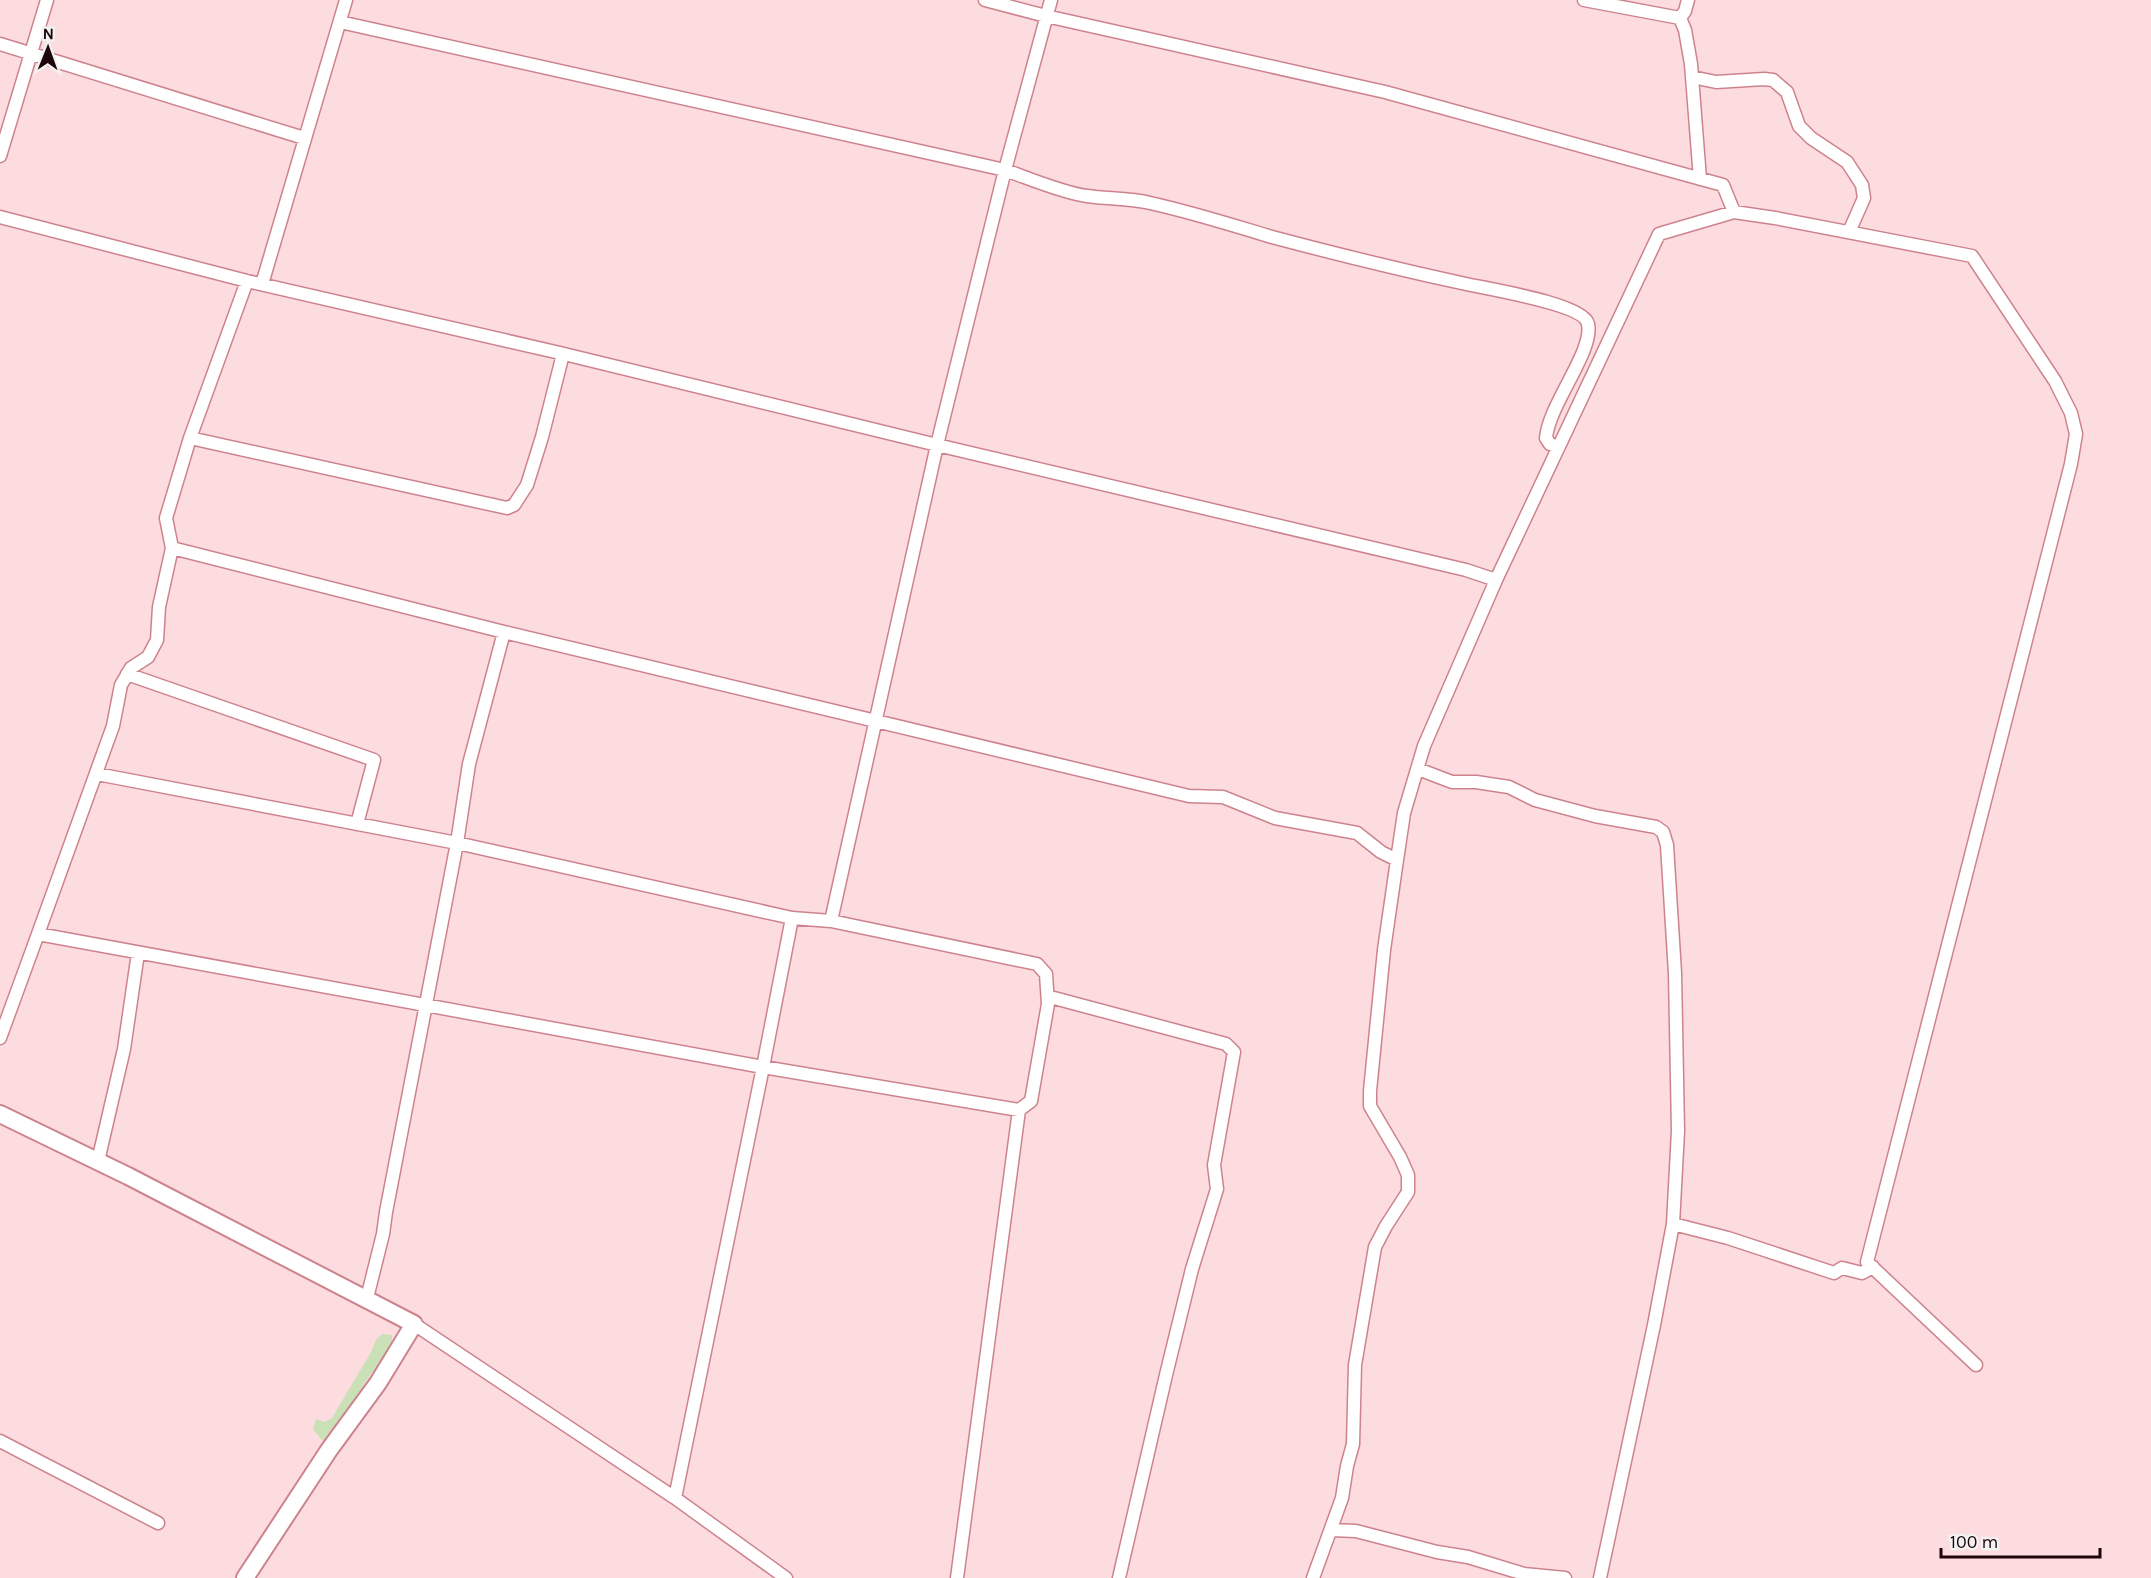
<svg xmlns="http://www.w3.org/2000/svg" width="2151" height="1578" viewBox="0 0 2151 1578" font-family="Karla,sans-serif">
<rect width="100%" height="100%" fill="#fddcdf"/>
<path fill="#cae1b7" d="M382 1334 392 1335C392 1339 392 1345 391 1349 387 1359 377 1366 371 1374 356 1393 348 1415 330 1431L331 1437 328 1442 322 1440 313 1429 316 1419 325 1422 332 1418 371 1352 376 1340Z"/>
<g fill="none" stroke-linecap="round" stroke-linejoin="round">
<defs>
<path id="street" d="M985 0 1046 16 1385 92 1723 185 1734 212
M1584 0 1680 18
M1688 0 1685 11 1680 18 1685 30 1691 64 1700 179
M340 22 1005 170C1028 178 1063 193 1087 196 1107 199 1129 198 1150 203 1191 212 1232 225 1272 237 1336 254 1401 270 1466 284 1488 289 1584 304 1588 324 1594 351 1549 404 1546 438L1550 444 1558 447
M0 44 304 138
M1692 77 1716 82 1764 79 1773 80 1787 92 1799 126 1811 138 1847 162 1862 185 1864 198 1849 232
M0 156 47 0
M0 217 247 281 560 353 937 445 1466 570 1496 580
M247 281 190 438 166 518 172 548 504 632 1189 796 1223 797 1275 818 1357 833 1381 852 1397 860 1404 813 1424 746 1496 580 1659 234 1734 212 1775 218 1972 256 2055 381 2071 413 2076 434 2071 464 1867 1262 1976 1365
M262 284 346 0
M190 438 507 508 514 505 527 485 542 437 563 354
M127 674 374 760 357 824
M1418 769 1452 782H1476L1509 787 1535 800 1595 816 1656 827 1663 832 1667 845 1675 973 1678 1131 1673 1224 1654 1325 1600 1578
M97 774 457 843 792 918
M831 921 1037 964 1046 974 1048 1004 1031 1101 1019 1110
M38 934 113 726 121 685 131 668 148 657 157 640 159 607 172 548
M1054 998 1226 1044 1234 1052 1214 1165 1217 1189 1192 1269 1166 1375 1119 1578
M0 1038 38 934 763 1067 675 1498
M98 1161 124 1049 138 953
M1673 1224 1728 1238 1834 1273 1842 1268 1862 1273 1873 1267
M367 1298 383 1234 386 1212 457 843 469 764 504 632
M414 1324 675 1498 786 1578
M0 1441 158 1523
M1331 1530 1356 1531 1437 1552 1468 1557 1524 1574 1565 1578
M957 1578 1019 1110 763 1067 792 918 831 921 937 445 1005 170 1051 0
M1313 1578 1342 1498 1347 1466 1353 1444 1355 1365 1375 1247 1386 1226 1408 1192V1175L1400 1157 1370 1106V1091L1384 950 1397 860"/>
<path id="secondary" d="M0 1114 128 1176 414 1324 378 1383 329 1450 245 1578"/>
</defs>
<use href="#street" stroke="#cd838d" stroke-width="15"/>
<use href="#secondary" stroke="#cd838d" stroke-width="20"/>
<use href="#street" stroke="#fff" stroke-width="12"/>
<use href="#secondary" stroke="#fff" stroke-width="16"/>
</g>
<g transform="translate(48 48) rotate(1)" stroke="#f3f3f3" stroke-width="4.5" paint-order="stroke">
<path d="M0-4.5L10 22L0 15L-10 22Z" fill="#1e0509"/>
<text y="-9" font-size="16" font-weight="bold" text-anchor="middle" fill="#1e0509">N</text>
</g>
<path d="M1941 1548v9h159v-9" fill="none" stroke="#1e0509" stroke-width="3"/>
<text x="1950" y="1548" font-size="18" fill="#1e0509" stroke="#f3f3f3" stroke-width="4.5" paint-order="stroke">100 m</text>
</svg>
